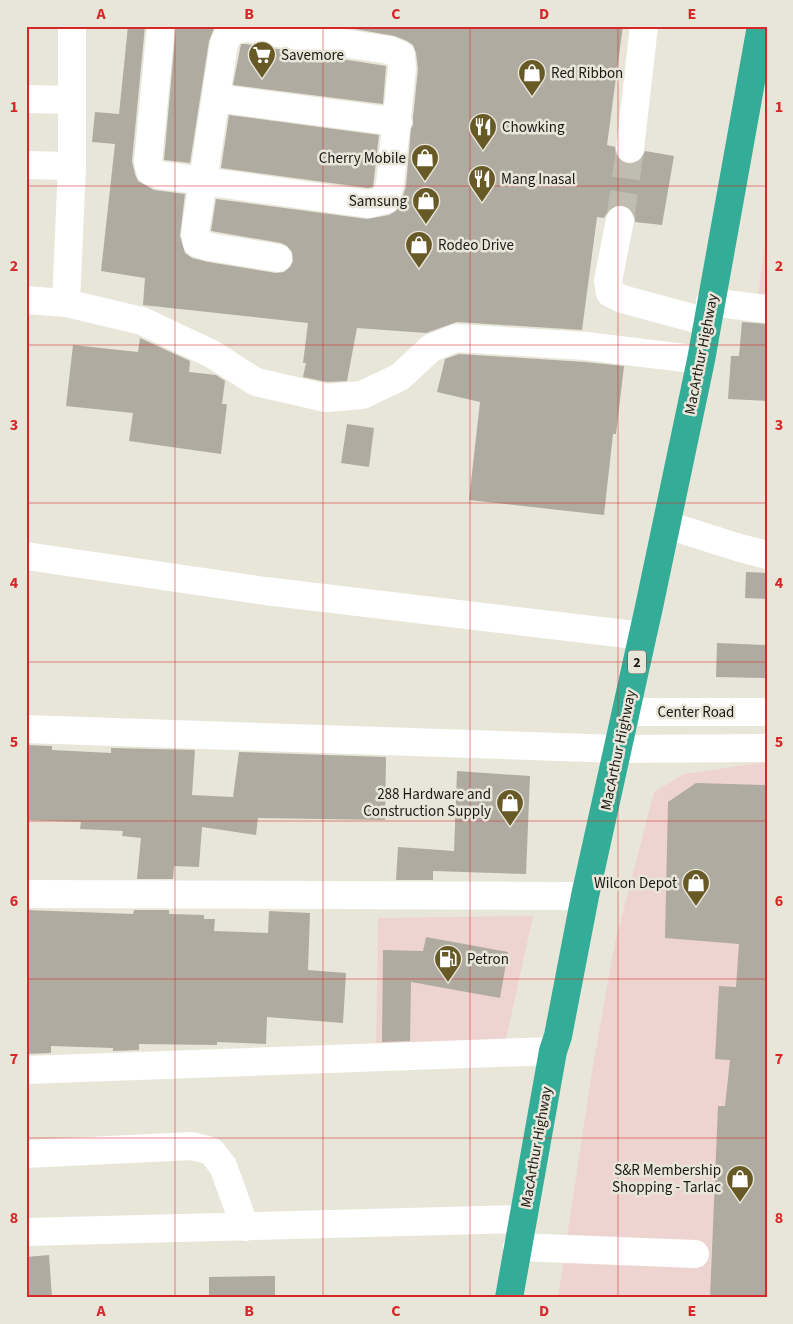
<svg xmlns="http://www.w3.org/2000/svg" width="793" height="1324" viewBox="0 0 793 1324" font-family="'Source Sans 3',sans-serif">
<rect width="100%" height="100%" fill="#e8e5d9"/>
<path fill="#eed4d0" d="M767 230V295H758Z
M767 762V1298H558L591 1077 615 943 654 792 684 774Z
M533 916 504 1048 376 1051 378 918Z"/>
<path fill="#afaba1" d="M128 26H145L132 161 135 174 138 181 154 190 185 194 180 236 185 253 192 258 208 262 276 273 284 272 290 267 293 261 292 252 287 246 281 243 211 231 216 199 367 219 389 215 396 211 400 205 406 186 411 129 413 124V117L418 69 416 53 413 45 407 41 395 36 337 26H623L607 145 615 147 616 156 620 161 628 164 637 163 642 159 645 151 674 156 662 225 635 222V215L631 209 623 205H615L609 209 604 218 597 217 582 330 457 322 426 333 357 328 347 381 327 382 303 377 306 363H303L308 323 143 305 145 278 101 271 115 144 92 142 95 112 119 114Z
M176 26H215L209 41 190 163 164 160Z
M241 44H246L386 66 383 104 233 85Z
M229 115 379 135 373 187 368 188 221 168Z
M742 322 767 324V401L728 399 731 356H739Z
M140 338 190 361 189 372 216 375 225 381 222 404H227L221 454 129 441 133 413 66 406 73 345 138 352Z
M459 354 585 362 624 366 616 434H613L604 515 469 500 480 402 437 392 445 359Z
M347 424 374 428 369 467 341 463Z
M746 572 767 573V599L745 598Z
M717 643 767 645V678L716 677Z
M26 745 52 746V750L111 753V748L195 750 192 795 233 797 239 752 386 757 385 820 258 818 256 835 202 827 199 867 174 866 173 879H137L141 838 122 836 123 831 80 829 81 822 26 820Z
M457 771 530 776 526 874 433 871V880H396L398 847 454 851Z
M696 783 767 785V1298H710L718 1106H725L730 1060 715 1059 719 986 736 987 739 944 665 938 668 802Z
M26 910 133 914 134 910H169V914L204 915V919H215L214 931 268 933 269 911 310 913 308 970 346 973 343 1023 267 1017 266 1044 217 1042V1045L139 1044V1050L113 1051V1048L51 1046V1053L26 1054Z
M426 937 508 952 500 998 411 982 410 1041 382 1042 383 950 423 951Z
M49 1255 52 1298H26V1257Z
M275 1276V1298H209V1277Z"/>
<g fill="none" stroke-linecap="round" stroke-linejoin="round">
<path stroke="#bfbcb2" stroke-width="28" stroke-dasharray="28 14" stroke-linecap="butt" d="M620 220 630 149"/>
<path stroke="#fff" stroke-width="28" d="M161 26 148 162 150 171 160 175 369 204 385 200 390 184 402 68 401 55 389 50 246 28 231 30 224 43 195 233 197 243 210 247 278 258
M216 98 398 122
M26 99 72 100
M630 149 644 26
M26 165 72 166
M620 220 608 281 610 293 622 299 707 322
M26 300 66 303 142 321 212 354 256 382 326 398 362 395 400 377 431 348 456 338 586 346 701 360
M710 302 767 309
M66 303 72 166V26
M667 525 740 548 767 555
M26 556 265 591 643 636
M626 712H767
M26 729 618 749 767 748
M26 894 585 896
M26 1070 553 1051
M26 1154 192 1146 211 1151 223 1166 245 1227
M26 1232 522 1219
M517 1247 695 1254"/>
<path stroke="#33ad97" stroke-width="28" d="M509 1298 553 1051 558 1036 585 896 649 607 701 360 761 26"/>
</g>
<path fill="none" stroke="#d62828" stroke-width="1" stroke-opacity="0.55" d="M175 26V1298M323 26V1298M470 26V1298M618 26V1298M26 186H767M26 345H767M26 503H767M26 662H767M26 821H767M26 979H767M26 1138H767"/>
<defs>
<symbol id="supermarket-pin" viewBox="-11 -11 22 30"><path d="M0 17L-7.5 6A9.5 9.5 0 1 1 7.5 6Z" fill="#685a27" stroke="#e8e5d9"/><path d="M-6-5.5h2.5l.6 2H6L4.5 2H-2.5L-4.4-4H-6ZM-1.5 3.2a1.3 1.3 0 1 0 .1 0ZM3 3.2a1.3 1.3 0 1 0 .1 0Z" fill="#fff"/></symbol>
<symbol id="shop-pin" viewBox="-11 -11 22 30"><path d="M0 17L-7.5 6A9.5 9.5 0 1 1 7.5 6Z" fill="#685a27" stroke="#e8e5d9"/><path d="M-5-2.5h2.3a2.7 3.5 0 0 1 5.4 0H5L5.5 6h-11ZM-1.5-2.5h3a1.5 2.3 0 0 0-3 0Z" fill="#fff"/></symbol>
<symbol id="restaurant-pin" viewBox="-11 -11 22 30"><path d="M0 17L-7.5 6A9.5 9.5 0 1 1 7.5 6Z" fill="#685a27" stroke="#e8e5d9"/><path d="M-5-6h1v4h1v-4h1v4h1v-4h1v5L-1.5 .5V6h-2V.5L-5-1ZM5-6V6H3V1.5H1.5Q1.5-4 5-6Z" fill="#fff"/></symbol>
<symbol id="fuel-pin" viewBox="-11 -11 22 30"><path d="M0 17L-7.5 6A9.5 9.5 0 1 1 7.5 6Z" fill="#685a27" stroke="#e8e5d9"/><path d="M-5.5-6h7V0h2V4h1.3V-2.5L3-4.5l.8-.8L6-3V5H2.5V1h-1V6h-7ZM-4.2-4.7v3.2H.2V-4.7Z" fill="#fff"/></symbol>
</defs>
<g fill-rule="evenodd">
<use href="#supermarket-pin" x="246" y="39" width="32" height="43"/>
<use href="#shop-pin" x="516" y="57" width="32" height="43"/>
<use href="#restaurant-pin" x="467" y="111" width="32" height="43"/>
<use href="#shop-pin" x="409" y="142" width="32" height="43"/>
<use href="#restaurant-pin" x="466" y="163" width="32" height="43"/>
<use href="#shop-pin" x="410" y="185" width="32" height="43"/>
<use href="#shop-pin" x="403" y="229" width="32" height="43"/>
<use href="#shop-pin" x="494" y="787" width="32" height="43"/>
<use href="#shop-pin" x="680" y="867" width="32" height="43"/>
<use href="#fuel-pin" x="432" y="943" width="32" height="43"/>
<use href="#shop-pin" x="724" y="1163" width="32" height="43"/>
</g>
<g text-anchor="middle" stroke-width="5" stroke-linejoin="round" paint-order="stroke">
<rect fill="#e8e5d9" stroke="#595750" stroke-width="1" x="628" y="650.5" width="18" height="23" rx="4"/>
<g font-size="14" font-weight="bold" fill="#1c1a16">
<text x="637" y="667">2</text>
</g>
<g font-size="15" fill="#1c1a16" stroke="#e8e5d9" text-anchor="start">
<text x="281" y="60">Savemore</text>
<text x="551" y="78">Red Ribbon</text>
<text x="502" y="132">Chowking</text>
<text x="406" y="163" text-anchor="end">Cherry Mobile</text>
<text x="501" y="184">Mang Inasal</text>
<text x="407" y="206" text-anchor="end">Samsung</text>
<text x="438" y="250">Rodeo Drive</text>
<text x="491" y="799" text-anchor="end">288 Hardware and<tspan x="491" dy="17">Construction Supply</tspan></text>
<text x="677" y="888" text-anchor="end">Wilcon Depot</text>
<text x="467" y="964">Petron</text>
<text x="721" y="1175" text-anchor="end">S&amp;R Membership<tspan x="721" dy="17">Shopping - Tarlac</tspan></text>
</g>
<g font-size="15" fill="#1c1a16" stroke="#e8e5d9">
<text transform="translate(701 354) rotate(-79)" y="5">MacArthur Highway</text>
<text x="696" y="717">Center Road</text>
<text transform="translate(618 750) rotate(-78)" y="5">MacArthur Highway</text>
<text transform="translate(536 1147) rotate(-80)" y="5">MacArthur Highway</text>
</g>
</g>
<rect width="793" height="1324" fill="none" stroke="#e8e5d9" stroke-width="55"/>
<rect x="28" y="28" width="738" height="1268" fill="none" stroke="#d62828" stroke-width="2"/>
<g font-size="16" text-anchor="middle" font-weight="bold" fill="#d62828">
<text x="101" y="19">A</text>
<text x="249" y="19">B</text>
<text x="396" y="19">C</text>
<text x="544" y="19">D</text>
<text x="692" y="19">E</text>
<text x="14" y="112">1</text>
<text x="779" y="112">1</text>
<text x="14" y="271">2</text>
<text x="779" y="271">2</text>
<text x="14" y="430">3</text>
<text x="779" y="430">3</text>
<text x="14" y="588">4</text>
<text x="779" y="588">4</text>
<text x="14" y="747">5</text>
<text x="779" y="747">5</text>
<text x="14" y="906">6</text>
<text x="779" y="906">6</text>
<text x="14" y="1064">7</text>
<text x="779" y="1064">7</text>
<text x="14" y="1223">8</text>
<text x="779" y="1223">8</text>
<text x="101" y="1316">A</text>
<text x="249" y="1316">B</text>
<text x="396" y="1316">C</text>
<text x="544" y="1316">D</text>
<text x="692" y="1316">E</text>
</g>
</svg>
